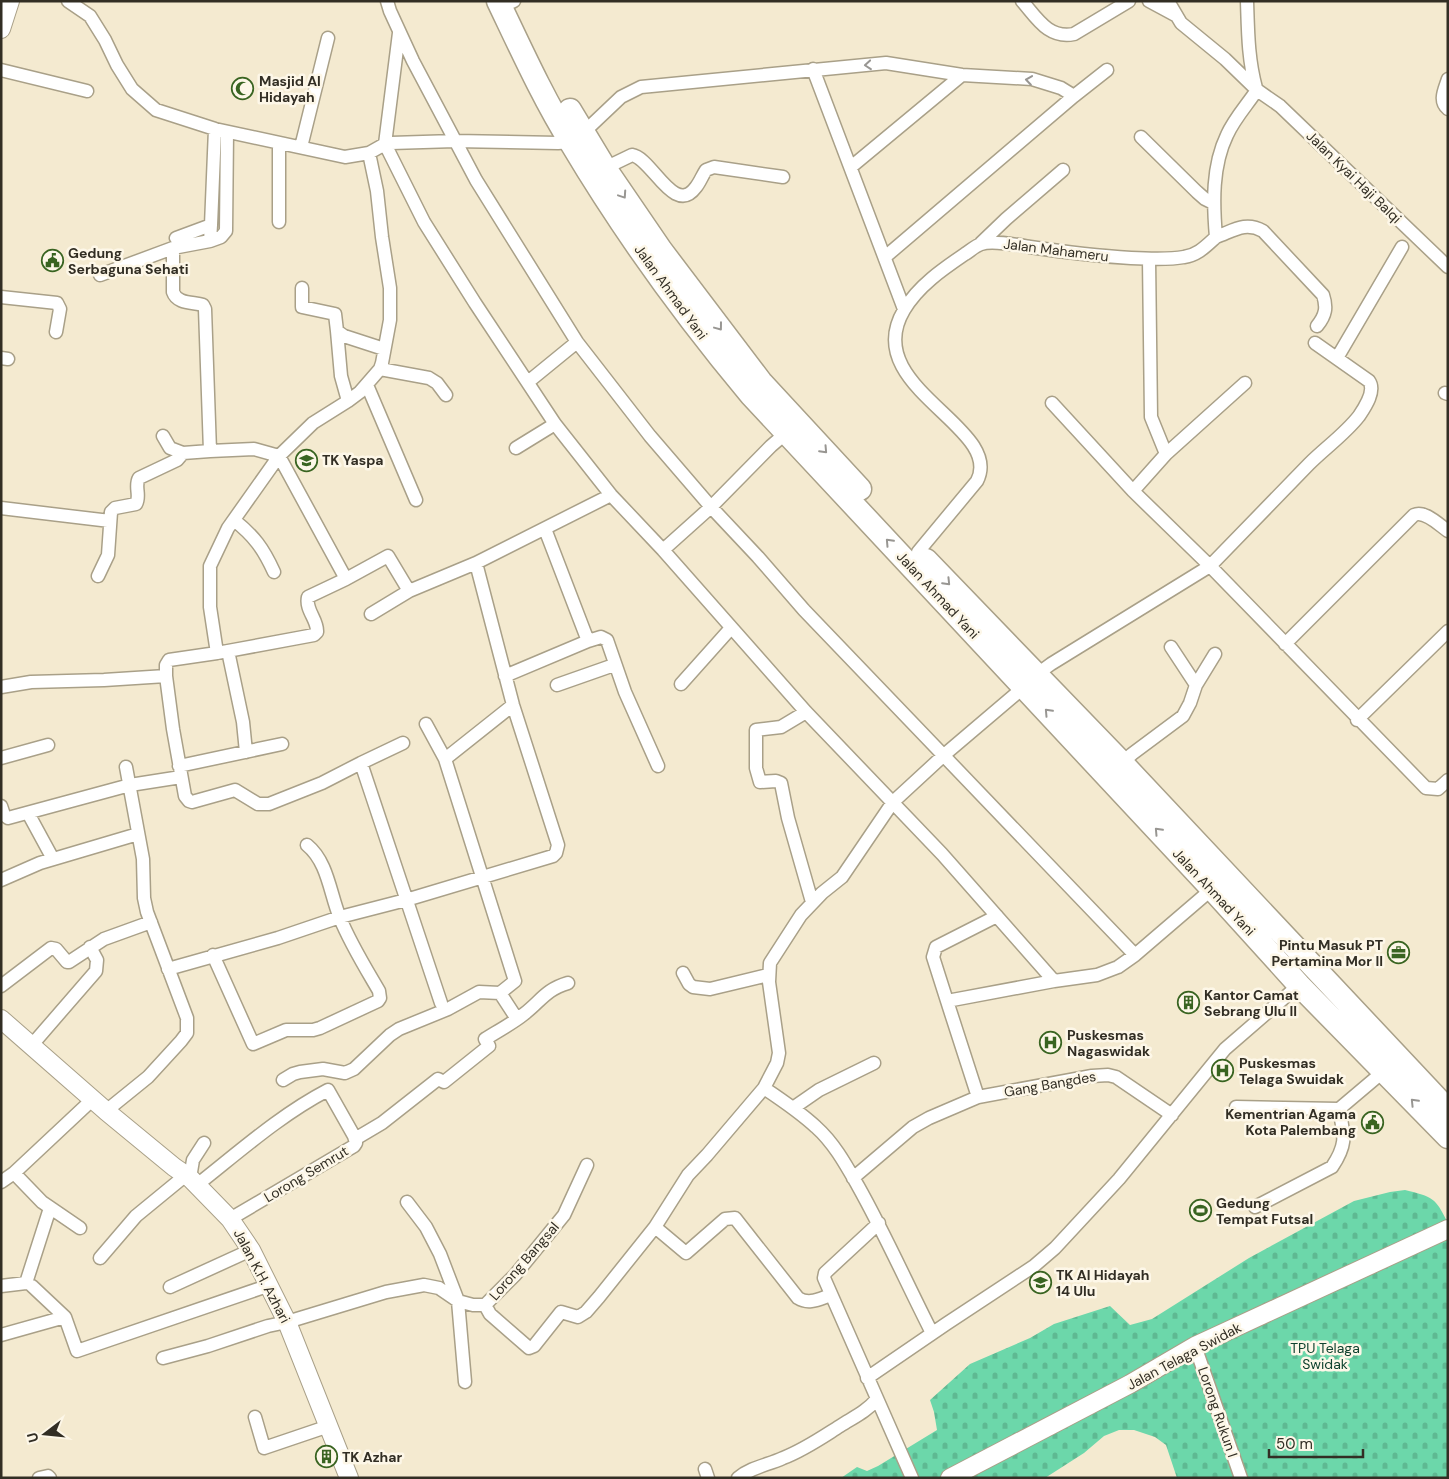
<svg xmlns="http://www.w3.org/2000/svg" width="1449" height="1479" viewBox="0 0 1449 1479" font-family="'DM Sans',sans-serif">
<defs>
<pattern id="cemetery-stones" width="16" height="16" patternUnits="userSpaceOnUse" patternTransform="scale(1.25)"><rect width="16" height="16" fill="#6cd7aa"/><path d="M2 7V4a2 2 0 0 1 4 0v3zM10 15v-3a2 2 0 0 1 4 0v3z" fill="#5eb992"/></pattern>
</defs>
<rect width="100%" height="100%" fill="#f4ead0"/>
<path fill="url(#cemetery-stones)" d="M1405 1190C1433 1197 1435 1197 1448 1223V1478H1177L1166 1445 1155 1437 1134 1430H1119L1104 1436 1084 1453 1045 1478H841L857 1467 867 1471 878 1466 937 1430 934 1412 930 1400 970 1364 1030 1338 1054 1324 1110 1306 1130 1325 1152 1319 1249 1258 1354 1201 1390 1192Z"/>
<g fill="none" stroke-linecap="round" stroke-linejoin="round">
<defs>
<path id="street" d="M68 1 90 16 105 40 117 65 132 89 156 110 215 129 345 157 369 153 385 144 391 143 455 141 558 143 570 142
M387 1 390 11 413 61 476 180 577 342 650 436 711 507 758 557 804 610 1135 955
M1022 1C1037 18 1048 39 1074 34L1129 1
M1149 1 1175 15
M1168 1 1181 23 1225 59 1257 90 1280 106 1448 267
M1247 1C1248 31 1248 59 1256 88
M512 2 514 1
M399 33 385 144 424 222 475 303 555 424 611 495 663 550 806 712 942 854 1054 981 1097 975 1118 967 1135 955 1212 889
M813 69 904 309
M1 70 87 91
M1448 79C1445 89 1438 101 1448 109
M583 133 621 97 641 87 886 63 962 75 1032 79 1061 88 1074 96
M1141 137 1197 192 1205 199 1213 203
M279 143V222
M301 147 328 38
M369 153 377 191 382 237 390 288V320L382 363 380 369 360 392 348 401 313 423 279 456 228 528 210 566V607L217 653 169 660 166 665V676L173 729 185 796 189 801 192 802 235 790 258 804H269L322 783 361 763 441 1003
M851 167 962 75
M605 168 632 155C652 158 674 217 696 187 700 182 702 176 706 170L714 167 783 177
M1216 237C1233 231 1245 221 1263 231L1323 295C1327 307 1326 315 1317 326
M176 238 211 225 215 129
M210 241 221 237 226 231 227 132
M981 243 1006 219 1063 170
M173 248V292C177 304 193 302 203 305L205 309 210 451 254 449 279 456 346 579 388 556 409 591 476 563
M885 257 1074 96 1107 70
M100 275 173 248 210 241 211 225
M302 288V307L335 314 337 331 344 336 384 349
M1 297 57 303 60 309 56 332
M337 331 341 376 348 401
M1315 343 1369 381C1376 391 1365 407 1359 416 1345 434 1325 448 1309 464 1276 498 1243 532 1210 566L1426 788 1438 789 1448 780
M1 358 8 359
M1337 358 1402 247
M380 369 429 378 437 383 446 395
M528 382 577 342
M367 385 416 500
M1445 393 1448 394
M163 436 170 448 183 453
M516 448 555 424
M1166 454 1245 383
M1133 491 1166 454 1151 417 1149 259
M1 508 110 521
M234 520C254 536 263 548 274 572
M545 529 588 641 601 637 607 640 625 692 658 766
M663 550 711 507 771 446 785 434
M918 552 977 481C1005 427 858 387 904 310 918 286 943 269 965 254 970 251 975 246 981 244 992 240 1018 245 1030 247 1064 252 1097 256 1131 258 1149 259 1168 260 1184 257 1198 255 1206 246 1216 237 1213 203 1212 166 1227 135 1234 119 1247 105 1257 90
M98 576 108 555 111 512 115 508 136 504C141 496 134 486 139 478L177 460 183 453 210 451
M371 614 409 591
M1285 644 1414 515C1425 510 1439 525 1448 531
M1171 647 1196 685
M228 651 243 722 246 752
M217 653 314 635 317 632C318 620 305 610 308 597L346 579
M1036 675 1051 664 1210 566 1133 491 1052 403
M505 676 588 641
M681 684 731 628
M557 685 614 665
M1 687 31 682 104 680 166 676
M513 705 445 759 515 981 500 993 517 1019
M806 712 781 727 756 730V768L760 782 776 781 781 783 788 818 812 902
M1357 720 1448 631
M426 724 445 759
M1 758 48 745
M361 763 403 743
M1122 763 1132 754 1183 716 1190 703 1196 685 1215 654
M179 766 282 744
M1 806 4 815 8 818 130 785 181 777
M28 813 53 859
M1 880 40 863 138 834
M213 955 253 1044 286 1030H313L320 1028 378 1001 380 998 379 991C365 967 350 943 340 918 330 894 328 862 307 845
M168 969 278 938 340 917 406 900 553 856 556 853 558 845 513 705 476 563 611 495
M683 973 689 984 693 987 710 989 768 975
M1 986 51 948 56 949 67 962H69L104 939 151 922
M947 1001 933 957 936 947 997 916
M31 1046 96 971 97 960 90 947
M283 1080 293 1074 300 1072 323 1069 345 1073 354 1069 390 1035 399 1029 448 1009 479 992 500 993
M764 1088C782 1100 800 1112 816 1127 834 1143 846 1165 858 1186 885 1234 907 1284 932 1333
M978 1097 947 1001 1054 981
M1236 1107 1339 1109
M793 1108 819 1090 874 1063
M106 1111 148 1077 181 1041 187 1033V1018L147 912 144 898 143 859 126 767
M355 1139 382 1123 438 1079 444 1082 489 1046 485 1039C498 1031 513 1023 524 1014 542 1000 545 990 568 983
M14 1173 42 1202 80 1228
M190 1178 193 1160 204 1143
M853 1178 913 1127 929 1118 978 1097 1092 1076 1108 1075 1116 1077 1172 1115
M1 1182 14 1173 93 1099
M197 1185C239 1152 280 1115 328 1090L354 1136 356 1143 354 1146 230 1219
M407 1202 426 1227 440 1254 458 1301 465 1382
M1255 1207 1332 1167C1348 1143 1344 1135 1339 1109L1384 1071
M879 1223 825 1273 824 1278 912 1478
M655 1227 686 1253 725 1219 735 1218 798 1298C809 1305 819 1299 831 1295
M100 1258 136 1216 186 1175
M1 1286 26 1283 50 1208
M32 1286 65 1317
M170 1287 251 1250
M485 1305 490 1314 529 1348 534 1346 561 1312 578 1317 586 1312 599 1297 655 1227 688 1175 707 1155 764 1088 777 1063 779 1053 769 982 770 963 801 915 822 893 842 877 893 802 944 755 1024 687
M1 1335 65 1317 77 1351 270 1285
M1195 1346 1241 1478
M163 1358 208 1346 268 1326 287 1322 386 1292 424 1285 439 1288 458 1301 473 1305H485L515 1275 564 1215 587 1165
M867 1378 946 1324 1034 1266 1055 1248 1119 1179 1225 1049 1299 985
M255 1417 264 1448 329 1426
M705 1469 708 1478
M39 1478 48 1476 50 1478
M738 1478C751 1467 768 1465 783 1458 804 1450 821 1438 840 1426 854 1417 866 1412 877 1399"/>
<path id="secondary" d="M1 29 10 1
M1 1019 106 1111 174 1167 190 1178 230 1219 251 1250 287 1322 349 1478
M950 1478 1130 1384 1195 1346 1448 1229"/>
<path id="highway" d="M498 1C521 49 543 98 571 143 624 232 685 316 751 395L1212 889 1299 985 1448 1137
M570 110 605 168 661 250 761 382 860 489
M926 560 1122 763 1448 1110"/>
</defs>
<use href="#street" stroke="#a9a088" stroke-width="15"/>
<use href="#secondary" stroke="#a9a088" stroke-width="20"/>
<use href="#highway" stroke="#a9a088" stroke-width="25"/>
<use href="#street" stroke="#fff" stroke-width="12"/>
<use href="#secondary" stroke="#fff" stroke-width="18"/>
<use href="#highway" stroke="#fff" stroke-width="22"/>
</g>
<defs><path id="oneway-chevron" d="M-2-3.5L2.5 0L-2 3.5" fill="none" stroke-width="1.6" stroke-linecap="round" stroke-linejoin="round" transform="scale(1.25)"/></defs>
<g stroke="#989692">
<use href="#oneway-chevron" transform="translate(868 65) rotate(175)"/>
<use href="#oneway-chevron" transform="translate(1029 80) rotate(-172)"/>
<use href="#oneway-chevron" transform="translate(623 195) rotate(56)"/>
<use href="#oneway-chevron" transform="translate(719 327) rotate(53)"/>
<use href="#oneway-chevron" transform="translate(824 450) rotate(47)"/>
<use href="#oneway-chevron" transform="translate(889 542) rotate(-133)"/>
<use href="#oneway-chevron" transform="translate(947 582) rotate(46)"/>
<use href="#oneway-chevron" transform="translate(1048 712) rotate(-133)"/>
<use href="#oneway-chevron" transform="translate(1158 831) rotate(-133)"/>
<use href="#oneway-chevron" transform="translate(1414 1102) rotate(-134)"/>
</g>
<defs>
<symbol id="mosque-ring" viewBox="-11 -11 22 22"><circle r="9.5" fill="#fdf7e8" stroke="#396421" stroke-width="1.5"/><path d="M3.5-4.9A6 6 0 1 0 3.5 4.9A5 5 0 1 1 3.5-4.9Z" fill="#396421"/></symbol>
<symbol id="civic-ring" viewBox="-11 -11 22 22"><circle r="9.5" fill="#fdf7e8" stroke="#396421" stroke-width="1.5"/><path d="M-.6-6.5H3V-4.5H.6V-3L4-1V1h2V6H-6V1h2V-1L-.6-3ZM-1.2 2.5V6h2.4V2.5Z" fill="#396421"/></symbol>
<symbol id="school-ring" viewBox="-11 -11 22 22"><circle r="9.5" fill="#fdf7e8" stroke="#396421" stroke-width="1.5"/><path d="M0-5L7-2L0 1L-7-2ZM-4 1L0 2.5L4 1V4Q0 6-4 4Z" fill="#396421"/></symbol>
<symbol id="office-ring" viewBox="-11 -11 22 22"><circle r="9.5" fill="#fdf7e8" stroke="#396421" stroke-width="1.5"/><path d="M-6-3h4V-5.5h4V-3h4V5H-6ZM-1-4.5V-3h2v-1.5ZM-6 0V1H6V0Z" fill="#396421"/></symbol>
<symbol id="building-ring" viewBox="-11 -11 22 22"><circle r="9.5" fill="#fdf7e8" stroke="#396421" stroke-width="1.5"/><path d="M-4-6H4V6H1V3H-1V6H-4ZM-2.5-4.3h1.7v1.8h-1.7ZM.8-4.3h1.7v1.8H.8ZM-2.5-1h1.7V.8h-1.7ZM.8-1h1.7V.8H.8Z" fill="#396421"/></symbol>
<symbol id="hospital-ring" viewBox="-11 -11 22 22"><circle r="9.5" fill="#fdf7e8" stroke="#396421" stroke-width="1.5"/><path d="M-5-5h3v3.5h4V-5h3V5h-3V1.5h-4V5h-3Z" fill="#396421"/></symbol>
<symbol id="stadium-ring" viewBox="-11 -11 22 22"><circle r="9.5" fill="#fdf7e8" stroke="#396421" stroke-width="1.5"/><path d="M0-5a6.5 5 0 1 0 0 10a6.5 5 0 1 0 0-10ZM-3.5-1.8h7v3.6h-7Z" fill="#396421"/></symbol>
</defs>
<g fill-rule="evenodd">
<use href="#mosque-ring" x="230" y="76" width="25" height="25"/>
<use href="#civic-ring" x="40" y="248" width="25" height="25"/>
<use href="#school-ring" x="294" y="448" width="25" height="25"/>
<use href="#office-ring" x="1386" y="940" width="25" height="25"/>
<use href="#building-ring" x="1176" y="990" width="25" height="25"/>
<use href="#hospital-ring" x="1038" y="1030" width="25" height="25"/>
<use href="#hospital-ring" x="1210" y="1058" width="25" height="25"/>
<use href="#civic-ring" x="1360" y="1110" width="25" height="25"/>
<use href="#stadium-ring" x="1188" y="1198" width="25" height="25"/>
<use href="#school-ring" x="1028" y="1270" width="25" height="25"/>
<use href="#building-ring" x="314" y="1444" width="25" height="25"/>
</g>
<g text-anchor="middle" stroke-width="5" stroke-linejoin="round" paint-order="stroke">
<g font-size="14" font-weight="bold" fill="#322e24" stroke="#fdf7e8" text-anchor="start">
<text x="259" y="86">Masjid Al<tspan x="259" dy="16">Hidayah</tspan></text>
<text x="68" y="258">Gedung<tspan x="68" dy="16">Serbaguna Sehati</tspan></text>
<text x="322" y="465">TK Yaspa</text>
<text x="1383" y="950" text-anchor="end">Pintu Masuk PT<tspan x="1383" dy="16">Pertamina Mor II</tspan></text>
<text x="1204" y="1000">Kantor Camat<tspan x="1204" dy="16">Sebrang Ulu II</tspan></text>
<text x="1067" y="1040">Puskesmas<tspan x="1067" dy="16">Nagaswidak</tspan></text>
<text x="1239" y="1068">Puskesmas<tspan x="1239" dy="16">Telaga Swuidak</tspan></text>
<text x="1356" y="1119" text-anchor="end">Kementrian Agama<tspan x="1356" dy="16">Kota Palembang</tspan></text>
<text x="1216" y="1208">Gedung<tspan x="1216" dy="16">Tempat Futsal</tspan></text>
<text x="1056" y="1280">TK Al Hidayah<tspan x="1056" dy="16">14 Ulu</tspan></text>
<text x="342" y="1462">TK Azhar</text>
</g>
<g font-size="14" fill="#322e24" stroke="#fdf7e8">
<text transform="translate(1354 177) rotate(44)" y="5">Jalan Kyai Haji Balqi</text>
<text transform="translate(1056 250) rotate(7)" y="5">Jalan Mahameru</text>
<text transform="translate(671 292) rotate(54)" y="5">Jalan Ahmad Yani</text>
<text transform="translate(938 595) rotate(47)" y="5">Jalan Ahmad Yani</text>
<text transform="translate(1214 892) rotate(47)" y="5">Jalan Ahmad Yani</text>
<text transform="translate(1050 1084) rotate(-10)" y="5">Gang Bangdes</text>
<text transform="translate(306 1174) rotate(-31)" y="5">Lorong Semrut</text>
<text transform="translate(524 1261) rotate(-49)" y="5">Lorong Bangsal</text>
<text transform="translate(262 1276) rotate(62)" y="5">Jalan K.H. Azhari</text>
<text transform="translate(1184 1356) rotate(-28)" y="5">Jalan Telaga Swidak</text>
<text transform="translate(1218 1412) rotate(71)" y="5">Lorong Rukun I</text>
</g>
<g font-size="14" fill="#0f422f" stroke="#fdf7e8">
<text x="1325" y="1353">TPU Telaga<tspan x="1325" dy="16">Swidak</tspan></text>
</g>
</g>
<rect width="1449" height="1479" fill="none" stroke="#322e24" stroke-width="5"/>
<g transform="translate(45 1434) rotate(254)" stroke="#fdf7e8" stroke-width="4" paint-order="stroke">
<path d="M0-4L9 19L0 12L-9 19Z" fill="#322e24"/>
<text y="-8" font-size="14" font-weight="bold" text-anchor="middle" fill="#322e24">U</text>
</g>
<path d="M1269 1449v8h94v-8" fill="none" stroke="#322e24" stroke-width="2.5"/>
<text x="1276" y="1449" font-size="15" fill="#322e24" stroke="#fdf7e8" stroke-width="4" paint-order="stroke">50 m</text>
</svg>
